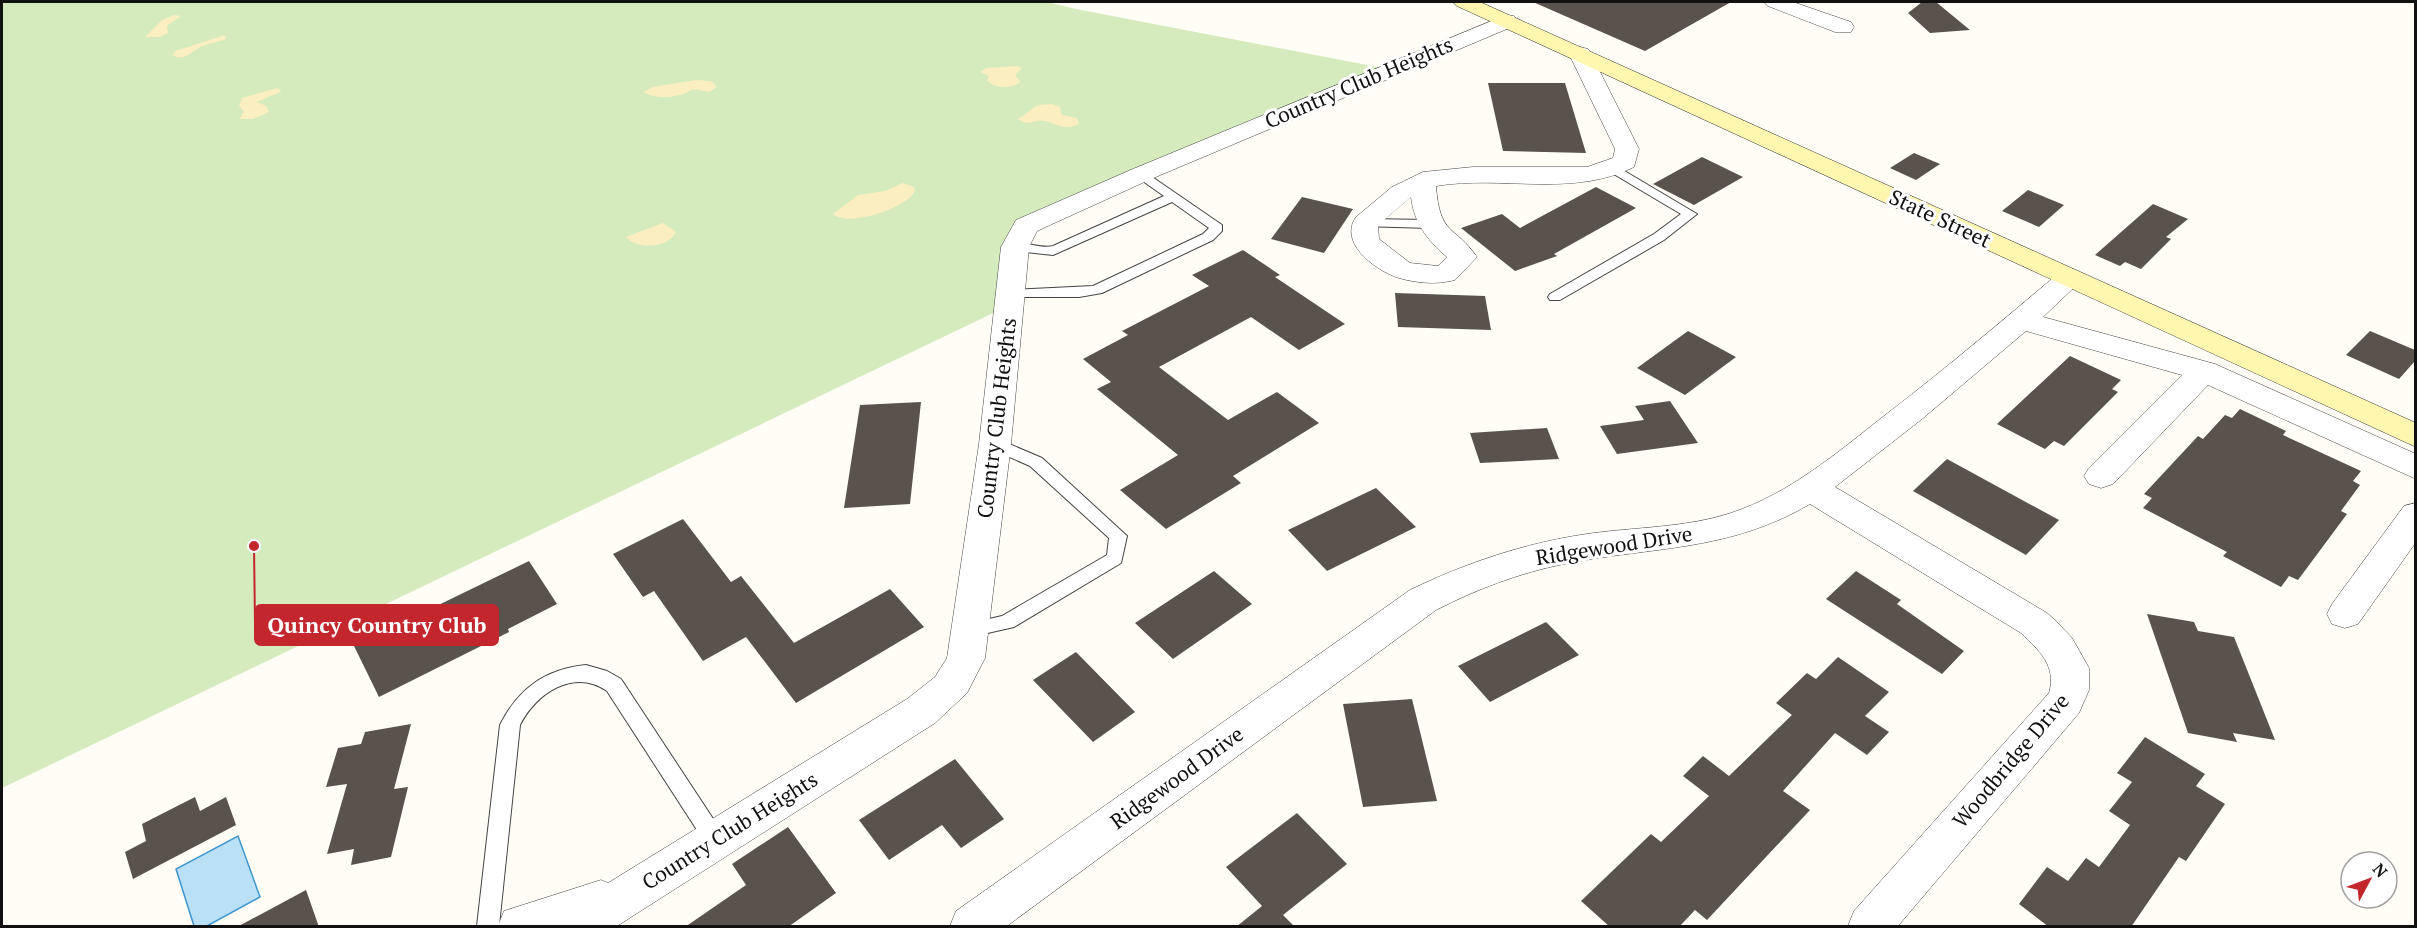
<svg xmlns="http://www.w3.org/2000/svg" width="2417" height="928" viewBox="0 0 2417 928" font-family="'PT Serif',serif">
<rect width="100%" height="100%" fill="#fffdf5"/>
<path fill="#d5ebbd" d="M2 2H1047L1076 9 1393 70 1034 220 1010 305 2 788Z"/>
<path fill="#fbeec1" d="M174 15 181 16 167 26 168 33 160 37H145L162 20Z
M225 35 226 39C219 42 210 43 203 46 191 51 186 62 172 55L175 51Z
M1017 66 1022 68 1015 75 1021 82C1010 89 997 89 987 81L989 76 980 72 987 68Z
M696 80 711 81 717 87 709 92 693 89C681 98 656 100 643 92L653 87Z
M277 88 281 90 280 92 257 102 266 106 269 112 253 119H240L244 111 239 106 242 98Z
M1052 104 1060 107 1062 115 1077 118 1079 124C1064 131 1059 125 1046 121 1035 118 1029 128 1018 119L1038 105Z
M903 183 914 187 915 191C907 208 848 228 833 214L858 195 885 191Z
M663 223 676 232C669 248 636 250 626 237Z"/>
<path fill="#b9e0f7" stroke="#3f96cf" stroke-width="1.5" d="M238 836 260 897 207 926H194L176 869Z"/>
<path fill="#5a524d" d="M1533 2H1731L1645 51Z
M1922 2H1936L1970 30 1930 33 1908 13Z
M1488 83H1565L1586 153 1503 151Z
M1914 153 1940 164 1916 180 1890 168Z
M1702 157 1743 177 1694 205 1653 184Z
M1596 187 1636 208 1554 254 1557 256 1515 271 1461 228 1502 214 1520 228Z
M2028 190 2064 205 2039 227 2002 211Z
M1302 197 1353 209 1324 253 1271 239Z
M2153 204 2188 219 2166 237 2171 239 2141 269 2125 262 2120 266 2095 255Z
M1243 250 1280 275 1275 277 1345 324 1299 350 1251 317 1159 367 1228 420 1277 392 1319 423 1233 476 1241 483 1166 529 1120 490 1178 455 1097 389 1111 382 1083 359 1128 335 1122 331 1209 286 1192 275Z
M1395 293 1485 296 1491 330 1398 327Z
M1688 331 1736 357 1685 395 1637 368Z
M2370 331 2415 350V361L2399 379 2346 355Z
M2070 356 2121 380 2112 389 2118 392 2064 446 2054 441 2045 449 1997 424Z
M1670 401 1698 443 1617 454 1600 426 1644 420 1635 406Z
M921 402 910 504 844 508 860 405Z
M2240 409 2286 431 2283 435 2361 471 2353 481 2360 485 2341 511 2347 514 2298 580 2289 576 2281 587 2223 556 2227 552 2143 508 2152 498 2144 494 2198 436 2203 439 2225 415 2232 418Z
M1547 428 1559 459 1480 463 1470 433Z
M1947 459 2059 520 2026 555 1913 491Z
M1376 488 1416 527 1327 571 1288 530Z
M683 519 731 582 741 576 794 643 890 589 924 627 796 703 746 637 703 661 654 591 643 597 613 554Z
M529 561 557 604 508 629 509 632 379 697 354 646Z
M1214 571 1252 604 1173 659 1135 623Z
M1856 571 1901 600 1897 604 1964 651 1942 674 1826 599Z
M2147 614 2194 622 2198 631 2234 637 2275 740 2233 733 2237 742 2188 733Z
M1546 622 1579 655 1490 702 1458 666Z
M1076 652 1135 712 1093 742 1033 680Z
M1838 657 1889 692 1865 716 1889 732 1867 755 1835 733 1783 791 1810 810 1707 920 1695 910 1679 927H1610L1581 901 1651 834 1661 842 1709 796 1683 776 1703 756 1729 776 1792 715 1776 703 1807 673 1816 679Z
M1412 699 1437 801 1363 807 1343 704Z
M411 724 394 789 408 787 391 857 351 865 354 849 327 854 347 784 326 787 338 748 361 744 365 732Z
M2145 737 2205 774 2196 786 2225 804 2186 861 2179 857 2131 927H2049L2019 904 2047 867 2068 881 2086 858 2099 867 2130 825 2109 811 2132 782 2117 773Z
M955 759 1004 819 961 848 942 825 889 860 859 820Z
M195 797 200 811 226 797 236 825 133 879 125 852 146 841 142 824Z
M1297 813 1347 864 1283 915 1295 927H1236L1262 906 1226 867Z
M788 827 836 893 788 927H685L746 885 732 864Z
M306 890 319 927H237Z"/>
<g fill="none" stroke-linecap="round" stroke-linejoin="round">
<defs>
<path id="service" d="M1616 166 1697 214 1664 240 1560 300H1550L1548 297 1550 294 1654 234 1681 214 1612 173 1610 170Z
M1142 170 1222 225V231L1213 240 1102 293 1079 297H1006L1004 294 1006 291 1011 290 1093 286 1203 234 1209 228 1172 202 1053 255 1015 251 1008 247C1019 237 1039 250 1053 246L1164 196 1137 177 1136 174Z
M1365 219 1431 220 1438 224 1431 228 1360 226 1358 223Z
M995 438 1042 458 1127 536 1121 563 1014 627 970 637 963 635 961 630 963 625 1002 616 1107 555 1109 538 1030 466 989 448 987 444Z
M586 665 607 671 621 679 727 840 724 847 716 850 708 847 607 691C574 668 536 693 520 725L499 926H477L500 725C518 689 545 669 586 665Z"/>
<path id="minor" d="M1764 2H1793L1851 22 1854 27 1851 32H1835L1768 6Z
M1506 15 1514 16 1517 21 1514 26 1151 179 1037 231 1029 247 1011 444 985 658 967 693 935 723 617 926H498L504 911 601 880 608 883 907 699 935 677 947 658 979 444 1001 247 1016 220 1133 169Z
M1580 47 1588 49 1591 54 1639 149 1634 167C1573 198 1501 175 1436 186 1440 237 1454 224 1477 257L1455 280C1436 285 1417 283 1399 278 1376 271 1338 243 1356 217L1392 187 1423 172 1473 167H1587L1613 158 1615 149 1569 54 1572 49ZM1411 197C1414 223 1427 240 1447 257L1438 266 1410 263 1379 239 1378 225Z
M2070 270 2080 272 2084 278 2043 317 2215 364 2416 454V479L2208 385 2113 484 2101 488 2089 484 2084 476 2089 468 2182 375 2026 331 1922 419 1835 487 2047 613 2056 621 2072 638 2089 668V690L2079 713 1898 926H1848L1854 911 2049 693C2057 666 2039 650 2021 633L1810 504C1728 552 1654 546 1564 564 1519 573 1477 589 1436 610L1007 926H950L956 911 1410 590C1466 563 1525 543 1587 534 1635 527 1685 528 1731 513 1789 494 1837 453 1884 416 1944 370 2002 321 2060 272Z
M2416 503V542L2358 624 2345 628 2332 624 2327 614 2332 604 2404 506Z"/>
<path id="secondary" d="M1453 2H1480L2416 423V447L1457 6Z"/>
</defs>
<use href="#service" stroke="#444" stroke-width="2"/>
<use href="#minor" stroke="#444" stroke-width="1"/>
<use href="#secondary" stroke="#333" stroke-width="1"/>
<use href="#service" fill="#fff" fill-rule="evenodd"/>
<use href="#minor" fill="#fff" fill-rule="evenodd"/>
<use href="#secondary" fill="#fff6b0" fill-rule="evenodd"/>
</g>
<g text-anchor="middle" stroke-width="6" stroke-linejoin="round" paint-order="stroke">
<g font-size="21" fill="#111" stroke="#fff">
<text transform="translate(1359 83) rotate(-23)" y="7">Country Club Heights</text>
<text transform="translate(1940 219) rotate(25)" y="7">State Street</text>
<text transform="translate(997 418) rotate(-83)" y="7">Country Club Heights</text>
<text transform="translate(1614 546) rotate(-9)" y="7">Ridgewood Drive</text>
<text transform="translate(2011 761) rotate(-50)" y="7">Woodbridge Drive</text>
<text transform="translate(1177 778) rotate(-36)" y="7">Ridgewood Drive</text>
<text transform="translate(730 831) rotate(-32)" y="7">Country Club Heights</text>
</g>
</g>
<path fill="none" stroke="#c4262e" stroke-width="2" d="M254 546L255 625"/>
<circle fill="#c4262e" stroke="#fff" stroke-width="2" cx="254" cy="546" r="6"/>
<rect fill="#c4262e" stroke="#c4262e" stroke-width="2" x="255" y="605" width="243" height="40" rx="6"/>
<g font-size="22" text-anchor="middle" font-weight="bold" fill="#fff">
<text x="377" y="633">Quincy Country Club</text>
</g>
<rect width="2417" height="928" fill="none" stroke="#111111" stroke-width="6"/>
<g transform="translate(2369 880) rotate(49)"><circle r="28" fill="#ffffff" stroke="#a0a0a0" stroke-width="1.5"/>
<path d="M0-4.5L10 22L0 15L-10 22Z" fill="#c4262e"/>
<text y="-9" font-size="16" font-weight="bold" text-anchor="middle" fill="#111111">N</text>
</g>
</svg>
